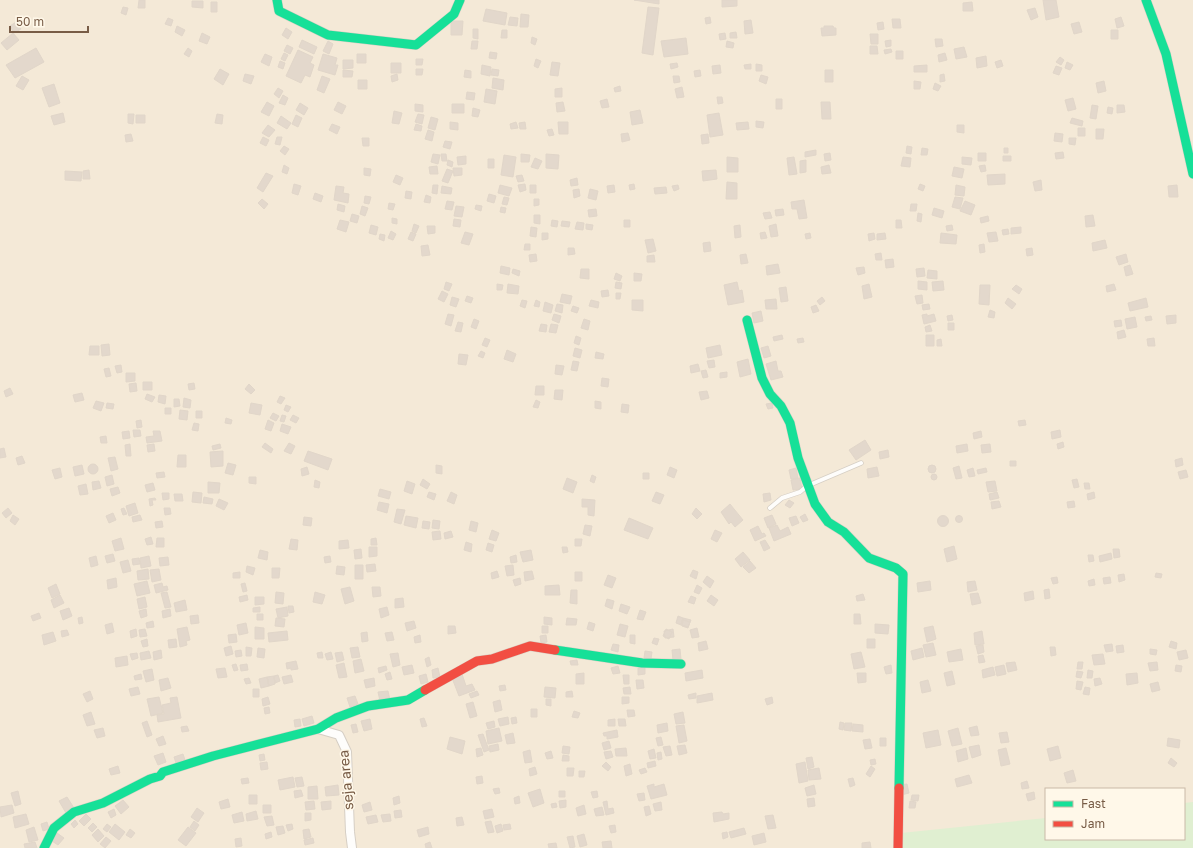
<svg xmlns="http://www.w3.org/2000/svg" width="1193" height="848" viewBox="0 0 1193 848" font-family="'Golos Text',sans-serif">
<rect width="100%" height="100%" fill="#f8f2e7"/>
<path fill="#f4e9d7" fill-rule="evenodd" d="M0 0H1193V848H0ZM1046 789H1184V839H1046Z"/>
<path fill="#e0efd1" d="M1193 802V848H902L901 833 1046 818V839H1184V803Z"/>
<path fill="#e3d8cc" stroke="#e1d6c9" d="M139 0H145V8H138Z
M634 0H659V4Z
M722 0H737V6L722 7Z
M1043 0H1056L1059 17 1046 20Z
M192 1H203V8L192 7Z
M211 2H217V12H211Z
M972 2 973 11H963V3Z
M123 7 128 8 126 15 121 13Z
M648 7 659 8 653 55 642 53Z
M1035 8 1038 17 1031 20 1027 10Z
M486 9 507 13 505 25 483 21Z
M521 14 529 15 528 27H520Z
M510 17 518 18 517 26 508 25Z
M710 17 711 23 706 24 705 18Z
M1121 17 1124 26 1117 28 1115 19Z
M168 18 173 20 171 26 165 24Z
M892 19H900L901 28H893Z
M751 20 753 33 745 34 744 21Z
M451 21H463L462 35H451Z
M16 22 21 29 14 33 10 26Z
M883 22 884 29 878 30 877 23Z
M1079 22 1082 32 1074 34 1071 24Z
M177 26 185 30 182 36 175 32Z
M824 26H833L834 28H836V35L822 36 821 28H824Z
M286 28 292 32 288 39 282 35Z
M473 29H478V39L473 38Z
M502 30H507V38H501Z
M1111 30H1118V39H1111Z
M736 32 737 38H730V33Z
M13 33 19 40 7 50 1 43Z
M202 33 210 37 207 44 199 41Z
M725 33 726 39 720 40 719 34Z
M870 34H878V44H871Z
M532 37 537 39 535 45 531 43Z
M686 38 688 54 664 57 661 41Z
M935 39H942L943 46 936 47Z
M302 40 317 47 314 54 299 47Z
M891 40V46L886 47 885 41Z
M328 41 333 44 329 54 323 51Z
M472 41H478L477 49H471Z
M727 41 734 43 733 48 726 47Z
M287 45 293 48 290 54 284 51Z
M870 46H877L878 54H870Z
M964 47 967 57 956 59 954 49Z
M36 48 44 62 15 78 6 65Z
M188 48 192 51 189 57 184 54Z
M891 49 892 52 885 54 884 50Z
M298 50 313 57 310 63 314 65 310 77 305 75 301 83 286 76Z
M896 51H903V59H896Z
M490 52 497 53 496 59 489 58Z
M284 53 288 55 285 61 281 59Z
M945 53 947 60 939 62 938 55Z
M265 54 272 57 269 66 261 62Z
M323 54 337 58 335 65H338L335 75 318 70Z
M357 54H366V63H357Z
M986 56 987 66 977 68 976 58Z
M1060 57 1064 60 1061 65 1056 62Z
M416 59H423L422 65H416Z
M536 59 541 61 538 68 534 66Z
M343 60H353V68L343 69Z
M1001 60 1003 66 997 68 995 62Z
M280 61 285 63 283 69 278 67Z
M552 62 560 63 558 76 550 75Z
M1067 62 1073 65 1070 70 1065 68Z
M391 63H401V73H391Z
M677 63 678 67 671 69 670 64Z
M751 64V69H745L744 65Z
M756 64 762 65V71H756Z
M482 65 491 67 490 76 481 74Z
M720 65 721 73 713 74 712 66Z
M927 65V72H914V66Z
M1056 66 1062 68 1059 75 1053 73Z
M220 69 229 74 223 85 214 79Z
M416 69H423L422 75H416Z
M492 69 499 70 498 76 491 75Z
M343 70 353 71 352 77H343Z
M465 70 471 71V78L464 77Z
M700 70 701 76 695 77 694 71Z
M825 70H833V82H825Z
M245 74 254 76 251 84 243 81Z
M397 74 398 80 392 82 391 76Z
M944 74 945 81 940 82V75Z
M761 75 768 77 766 84 759 81Z
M22 76 29 80 23 90 16 86Z
M322 76 330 79 324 93 317 90Z
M673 76H679L680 82 674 83Z
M493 78 504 80 503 90 492 88Z
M358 80H367V89H358Z
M914 81 921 82 920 89H914Z
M1104 81 1106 91 1098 93 1096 83Z
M935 83 941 86 938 91 933 89Z
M54 84 60 103 49 107 42 88Z
M620 86 621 91 615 92 614 88Z
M682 87 684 97 677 98 675 89Z
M278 88 283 91 279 98 274 94Z
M562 88V97H555V89Z
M486 89 497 91 495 104 484 102Z
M467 92 475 93 474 100 466 99Z
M283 95 288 98 285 105 279 103Z
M717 97H722L723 103 718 104Z
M1073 98 1076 109 1068 111 1065 100Z
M607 99 609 107 602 108 600 101Z
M776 99H782V109H776Z
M267 102 274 106 269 116 261 112Z
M338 102 346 106 342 114 334 110Z
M563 102 565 111 557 112 556 103Z
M821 102H830L831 119H822Z
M300 103 308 108 304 115 296 110Z
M415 104 423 105V112L415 111Z
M452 104H464V113H452Z
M1092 105 1098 106 1096 119 1090 118Z
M1117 105H1124L1125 112 1117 113Z
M1108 107 1113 108 1112 114 1107 113Z
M473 108 480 110 478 117 472 116Z
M640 110 643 123 632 125 630 112Z
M394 111 402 113 399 124 392 123Z
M63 113 65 122 54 125 51 116Z
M719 113 723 135 710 137 707 115Z
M128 114H134L133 124 128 123Z
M217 114 223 115 222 124 215 123Z
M418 114 424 115 422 124 415 122Z
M136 115H145V123H136Z
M296 115 302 118 298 127 292 124Z
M281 116 291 123 287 129 277 123Z
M431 117 438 119 435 130 428 128Z
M1072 118 1083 121 1082 126 1070 123Z
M756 121 764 122 763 128 756 127Z
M450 122 458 123V130L450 129Z
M516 122 518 128 511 129 510 124Z
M525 122 526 129H520L519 123Z
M558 122H568V134H559Z
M748 122 749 129 737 130 736 123Z
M332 124 340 127 337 134 329 130Z
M416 124 422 126 421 131 414 130Z
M268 125 275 130 269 137 262 133Z
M957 125H964V133L957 132Z
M1078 128H1085V136H1078Z
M552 129 554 135 549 136 547 130Z
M1096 129H1104L1103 139H1096Z
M428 130 434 132 432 141 425 139Z
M628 133 630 140 622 142 621 134Z
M1055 133 1063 134 1062 142 1054 141Z
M131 134 133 141 126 142 125 135Z
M708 134 709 143 702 144 701 135Z
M263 137 269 140 266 146 260 143Z
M277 137H282L280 145 275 144Z
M362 138H369V146H363Z
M1069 138H1076L1075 145 1069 144Z
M445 141 452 142 450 149 443 147Z
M284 146 289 149 285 155 280 151Z
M907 146 912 147 911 154 906 153Z
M922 148 928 149 927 155H921Z
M1004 148H1008V153H1004Z
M816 150V155L805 157V152Z
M1063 152 1064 158 1056 159 1055 153Z
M830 153 831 160 825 161 824 154Z
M978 153H986V161H978Z
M433 154 440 155 438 164 431 162Z
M441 154H446L447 161H442Z
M521 154 530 155 529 162H521Z
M546 154 559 155 558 169 546 168Z
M504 155 516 157 513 177 501 175Z
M466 156V164L458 165 457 157Z
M1003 156H1011V161H1003Z
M727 157 738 158V172H727Z
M794 157 797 174 789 175 787 158Z
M903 157 911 158 910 167 901 166Z
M962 157 972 158 971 165 962 164Z
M535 158 542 161 538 169 531 167Z
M488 159H494V168H488Z
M448 160 453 162 452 167 447 165Z
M806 160V172L800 173V161Z
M284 165 289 168 287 174 282 172Z
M829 165 831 173 822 174 821 167Z
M985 165 986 171 981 172 979 166Z
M437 166 438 174H430L429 167Z
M954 167 964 169 962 178 952 176Z
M364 168 371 169 370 176 364 175Z
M453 168H462V175L454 176Z
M447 169 453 171 448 183 442 181Z
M89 170 90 179H83V171Z
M716 170 717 179 703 181 702 171Z
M65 171 82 172 81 181 65 180Z
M266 173 273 176 263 192 257 188Z
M1005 174V184L988 185 987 175Z
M396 175 403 178 400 185 393 182Z
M522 175 524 181 518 182 516 176Z
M577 178 578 185 571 186 570 180Z
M1041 180 1042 190 1035 191 1033 182Z
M727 182 737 183V199H726Z
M294 184 301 186 298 195 292 193Z
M525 184 526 190 520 192 518 185Z
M634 184 635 189 630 190 629 185Z
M920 184 925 186 923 191 918 189Z
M433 185H438L437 194 432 193Z
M500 185 512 188 509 196 498 193Z
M530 185H536V193H530Z
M614 185 615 192 608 193 607 186Z
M678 185 679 189 674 191 672 186Z
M956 185 965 187 964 196 955 195Z
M1177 185 1178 197H1169L1168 186Z
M336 186 344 187 343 193 349 194 348 203 334 200Z
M442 186 452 188 451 194 441 193Z
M666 187 667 193 655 194 654 188Z
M579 189 580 196 574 198 573 190Z
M590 189 598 191 596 200 588 198Z
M406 191 412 192 411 199 405 198Z
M315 193 323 196 321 202 313 199Z
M489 194 496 196 494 203 487 201Z
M426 195 431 197 430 203 424 202Z
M365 196 371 197 369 204 364 203Z
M504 197 509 198 507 205 502 204Z
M955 197 963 198 960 209 952 207Z
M262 199 268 204 264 209 258 203Z
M534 199H539V205L534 206Z
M804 200 807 218 799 219 797 209H792L791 202Z
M447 201 454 202 452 210 445 209Z
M965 201 975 205 971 215 960 211Z
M389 203 395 204 393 210 388 209Z
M338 204 345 206 344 212 337 210Z
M911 204H917L916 211H910Z
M476 205 482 206 481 211 475 209Z
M362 206 368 208 365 216 360 214Z
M456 206 464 207 462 217 454 216Z
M501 207 506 208 505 213 500 212Z
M934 208 944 211 942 218 932 215Z
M596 209 597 216 589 217 588 210Z
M783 209 784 215 776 216 775 210Z
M770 212 772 218 765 219 763 213Z
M918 213 922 214 921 222 917 221Z
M352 214 359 216 357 223 350 221Z
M534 215H540V224L534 223Z
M1093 215 1095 226 1086 227 1085 216Z
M988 216 989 221 981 223 980 218Z
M392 218 397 219V224L392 223Z
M454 219 461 220 460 227 453 226Z
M340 220 349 222 346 232 337 229Z
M552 220 558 221 557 227 551 226Z
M624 220H630V227H624Z
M896 220H901L902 228H896Z
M562 221 570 222 569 227 561 226Z
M577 222 584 223 583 230 575 229Z
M414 224 419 226 416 233 412 231Z
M586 224 593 225 592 230 586 229Z
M776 224 778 236 771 237 769 226Z
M371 225 378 227 376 235 369 233Z
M740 225 741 237 735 238 734 226Z
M952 225 953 230 947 231 946 226Z
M427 226H435V233L428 234Z
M531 227 537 228 536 237 530 236Z
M1021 227V233L1011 234V228Z
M1008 229 1009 234 1003 235 1002 230Z
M391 231 396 234 393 240 388 238Z
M411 232 416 234 413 241 408 239Z
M465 232 473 234 469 245 461 243Z
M765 232 767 238 761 239 760 233Z
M996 232 998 241 989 242 987 233Z
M542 233H548V239L542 240Z
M810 233 811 238 806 239 805 234Z
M874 233 875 239 869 241 868 234Z
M885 233 886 239 877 240V234Z
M941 233 957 235 956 244 940 243Z
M380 234 385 235 384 241 379 239Z
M653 239 656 251 648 253 645 240Z
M1105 240 1107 248 1093 251 1092 243Z
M710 242 711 251 704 252 703 243Z
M525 244H530V250H524Z
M984 244 985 252 980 253 979 245Z
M428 245 430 255 422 256 421 246Z
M568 248H574L575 254 568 255Z
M1032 248 1033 255 1027 256 1026 249Z
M881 253 882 260H876L875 254Z
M536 254 537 261 530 262 529 255Z
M746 254 748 263 741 264 740 255Z
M1126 254 1128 262 1119 265 1116 257Z
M654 255 655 262H647V256Z
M893 259 894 267 886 268 885 260Z
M778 264 780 273 767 275 766 266Z
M1130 265 1133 274 1126 276 1124 267Z
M501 266 510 268 509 275 500 273Z
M864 267 865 273 858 275 856 268Z
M924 268 925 276 917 277 916 269Z
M513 269 520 271 519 276 512 273Z
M581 269H589V279L580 278Z
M928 270 937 271V279L927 278Z
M616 273 622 276 620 281 614 279Z
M634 273 642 274 641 281H634Z
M918 281 927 282V290L918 289Z
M943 281 944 290 933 291 932 282Z
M446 282 452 284 449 291 444 289Z
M616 282 622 283 621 289 615 288Z
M737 282 739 291 742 290 744 302 728 305 724 285Z
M497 284 503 285 502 290H497Z
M508 284 519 286 518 294 507 293Z
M869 284 872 297 864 299 862 286Z
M1114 284 1116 290 1107 292 1106 286Z
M980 285H990L989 305 979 304Z
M1016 285 1022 289 1019 294 1012 289Z
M786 287 788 301 781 302 779 288Z
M608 290 609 296 602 297 601 291Z
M442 291 448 294 444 302 438 299Z
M616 293H621L620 299H616Z
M562 294 572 296 570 304 560 302Z
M922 295 923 303 917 304 915 296Z
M467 296 473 298 471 303 465 301Z
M452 297 459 299 456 307 450 305Z
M822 297 825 301 820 305 817 301Z
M1008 298 1016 304 1012 309 1005 303Z
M1146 298 1148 307 1130 311 1128 303Z
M776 299 777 309H766L765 300Z
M522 300 527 301 525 308 520 306Z
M536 300 540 302 539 307 534 306Z
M591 300 599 302 598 308 589 306Z
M632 300H643V311L632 310Z
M545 302 553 305 551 313 543 311Z
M557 304 563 305 562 313 555 311Z
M929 304 930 309 923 310 922 305Z
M816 305 819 311 813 313 811 307Z
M573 306 579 308 577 313 571 311Z
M990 310 995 312 994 318 988 317Z
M761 311 763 321 754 323 752 313Z
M448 314 454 315 451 326 445 324Z
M554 314 561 316 559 323 552 320Z
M927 314V316L934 314 936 321 924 324 922 315Z
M952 315 953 320 948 321 947 316Z
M1176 315V323L1167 324 1166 316Z
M1151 316 1152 320 1146 321 1145 317Z
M1135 317 1137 327 1127 329 1125 319Z
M474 319 479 321 476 329 471 327Z
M584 319 590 321 588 330 581 328Z
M1121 320 1122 326 1115 327 1114 321Z
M458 322 463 323 461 332 455 331Z
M948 323H954V330H948Z
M541 324 547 325 546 332 539 331Z
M551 324 558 325 556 333 549 332Z
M930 325 932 331 926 332 925 327Z
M1124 330 1126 337 1118 339 1117 332Z
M782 335 783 339 774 341 773 337Z
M926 335H934V346H926Z
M576 336 581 338 579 345 574 343Z
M485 338 490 340 487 347 482 345Z
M803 338 804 342 798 343 797 339Z
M1154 338 1155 346H1148L1147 339Z
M941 339 942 346H937V340Z
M109 344 110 355 102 356 101 345Z
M720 345 722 355 708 358 706 348Z
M90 346H99V355H89Z
M768 346 771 356 764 358 761 348Z
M575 348 582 350 580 358 573 356Z
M507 350 516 354 513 362 504 359Z
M481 351 485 353 483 358 478 356Z
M596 352 604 354 603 359 595 358Z
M459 354 468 355 466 365 458 364Z
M748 359 751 374 740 377 737 362Z
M714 360 715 367 709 368 707 361Z
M573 361 579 362 577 371 571 370Z
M776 361 778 371H781L783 377 771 380 766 364Z
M698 364 700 371 691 373 690 366Z
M121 365 122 372 117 373 115 366Z
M556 365 564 366 562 375 555 374Z
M109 368 111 376 106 377 104 369Z
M706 370 708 377 703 378 701 371Z
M727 372V377L720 378V373Z
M126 373H135V381L126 382Z
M602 378 609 379 608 387 601 386Z
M143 382H152V390H143Z
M136 383 137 391 130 392 129 384Z
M194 383 195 389 189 390 188 384Z
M249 384 255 390 251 394 245 389Z
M536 386H544V395H535Z
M10 388 13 394 6 397 4 391Z
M555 390H563L562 400 554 399Z
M707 391 709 398 701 400 699 392Z
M82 393 84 400 75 402 73 395Z
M147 394 155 397 152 402 145 399Z
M159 395 166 396 165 404 158 402Z
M280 396 285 398 281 404 277 402Z
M184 398 191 400 190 408 183 407Z
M174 399H179L180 406 174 407Z
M536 400 540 402 538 408 533 407Z
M96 401 104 403 101 411 93 408Z
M595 401 601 402V409L595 408Z
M107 403 114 404 113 409 106 408Z
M251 403 262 405 260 415 249 413Z
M772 403 773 408 768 409 766 404Z
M622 404 629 405 628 413 621 412Z
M286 405 291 407 288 412 284 410Z
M165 408H171V414H165Z
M180 410 188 411 187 420 179 419Z
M196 411H202V418H196Z
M273 413 279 416 276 421 270 418Z
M282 415 286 416 284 422 280 421Z
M293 415 299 418 296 423 290 420Z
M226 418 232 420 231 424 225 423Z
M141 420 142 427 137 428 136 421Z
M268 420 274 423 271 431 265 429Z
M1025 420 1026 425 1019 426 1018 421Z
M194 423 199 424 198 431 192 430Z
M282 424 291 427 288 434 280 431Z
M133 430H140L141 436 134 437Z
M1060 430 1061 437 1052 439 1051 432Z
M129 431 130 438 123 439 122 432Z
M153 431H160L162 441 147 443 146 437 154 436Z
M981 431 982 437 974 439 973 433Z
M106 436 107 443H101L100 437Z
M865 440 871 450 856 460 849 450Z
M1063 442 1064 447 1058 449 1057 444Z
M265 443 273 449 271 453 262 447Z
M289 443 295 446 291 454 284 451Z
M130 444 131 456H126L125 445Z
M154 444 155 451 148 452 147 445Z
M220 444 221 448 213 450 212 446Z
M967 444 968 451 957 453 956 446Z
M990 444 991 452 982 453 981 445Z
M4 448 6 457 0 458V449Z
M888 450 889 457 880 459 879 452Z
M223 451V466L211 467 210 452Z
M308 451 332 459 328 470 304 461Z
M178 455H186V467H177Z
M22 456 25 463 18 465 16 458Z
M115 457 118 469 111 471 108 458Z
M1182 458 1183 465 1176 467 1175 460Z
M1010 461H1016V466H1010Z
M228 463 236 465 233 475 225 473Z
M88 469a5 5 0 1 1 10 0a5 5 0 1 1-10 0Z
M928 469a4 4 0 1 1 8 0a4 4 0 1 1-8 0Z
M82 465 84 474 75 476 73 467Z
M436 465 442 466V474L436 473Z
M959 466 962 478 956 479 953 468Z
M307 467 309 474 302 476 301 469Z
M670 467 677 470 674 478 667 475Z
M877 467 879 476 868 478 867 469Z
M60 468 62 477 55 479 52 470Z
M796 468 798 478 791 479 789 470Z
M973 468 975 476 969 477 967 470Z
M986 468 987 472 978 474 977 470Z
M1186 470 1188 477 1180 479 1178 472Z
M164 472 165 477 157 478 156 473Z
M643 473H649V479H643Z
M931 477a3 3 0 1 1 6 0a3 3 0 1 1-6 0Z
M112 475 114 484 107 486 105 477Z
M592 475 596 477 594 483 590 481Z
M249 477H256V484L249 483Z
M567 478 577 482 573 493 563 489Z
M800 478 802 489 793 490 791 480Z
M423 479 430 484 427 489 420 485Z
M1077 479 1079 487 1074 488 1072 480Z
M315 480 320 482 319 488 314 487Z
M99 481 101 488 93 490 92 482Z
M407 481 415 484 412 494 404 491Z
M995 481 997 491 988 492 986 482Z
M208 482 220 483 219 493H208Z
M153 483 155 490 147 492 145 485Z
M1084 483H1089L1090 489H1085Z
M86 484 88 494 80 495 78 486Z
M118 487 120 493 112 496 110 489Z
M380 489 391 492 389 499 378 496Z
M193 492 202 493 201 503 192 502Z
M429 492 436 494 434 500 427 497Z
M451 492 457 495 454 504 447 501Z
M656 492 664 495 660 504 652 501Z
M997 492 999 498 990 500 989 494Z
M1094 492 1095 498 1088 500 1087 494Z
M162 493H169V499L163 500Z
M770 493 771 500 764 502 763 494Z
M174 494H182L183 501H175Z
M204 497 213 499 212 504 203 503Z
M155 498 156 500H152L153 505 150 506 149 499Z
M219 499 228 503 224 510 216 506Z
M582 499 595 500 594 516 588 515V507H582Z
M789 500 794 503 790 508 785 505Z
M999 501 1001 507 992 509 991 502Z
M1074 501 1075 507 1068 508 1067 502Z
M379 502 389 504 387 513 377 510Z
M135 503 138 513 129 516 126 506Z
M730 504 743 520 735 527 731 522 729 524 721 512Z
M8 508 12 513 6 518 2 513Z
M124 508 127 514 123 515 121 509Z
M164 508H170L171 514 165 515Z
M696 508 702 514 697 519 692 514Z
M397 509 405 510 401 524 394 522Z
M113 513 116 520 109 523 106 516Z
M805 514 808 520 803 522 800 517Z
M13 515 19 519 15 525 10 521Z
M140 515 142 520 133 522 132 517Z
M772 515 776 524 768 528 764 518Z
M955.5 519a3.5 3.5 0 1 1 7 0a3.5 3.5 0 1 1-7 0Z
M937.5 521a5.5 5.5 0 1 1 11 0a5.5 5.5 0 1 1-11 0Z
M406 516 418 518 416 528 404 525Z
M796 516 799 523 792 526 789 518Z
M304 517 312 518 311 526 303 525Z
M629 518 653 528 648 539 624 530Z
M433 520 440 521 439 529 432 528Z
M162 521 163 527 156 528 155 522Z
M423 521 430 522 429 529 422 528Z
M471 521 478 523 476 532 469 530Z
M585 525 592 526 590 536 583 534Z
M777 525 780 531 788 527 791 534 774 541 769 528Z
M758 526 762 534 764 533 766 536 755 541 750 530Z
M492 530 499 533 496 541 489 539Z
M715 530 722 533 717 542 711 539Z
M440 531 441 539 433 540 432 532Z
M451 531 453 537 445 539 444 533Z
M151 537 153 544 147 545 145 539Z
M121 538 124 549 115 551 112 541Z
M157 538H164V547H156Z
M376 538 377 545H371V539Z
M291 539 298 540 297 550 289 549Z
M575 539H582L581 546H575Z
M348 540 349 548 339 549V541Z
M765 540 770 548 764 551 760 542Z
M466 542 472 544 471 552 464 550Z
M488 543 494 545 492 552 486 550Z
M954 546 957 559 947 562 944 549Z
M369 547H377V556L369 557Z
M562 547H567L568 552 563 553Z
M361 549 362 558 355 559 354 550Z
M1113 549H1119L1120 557 1114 558Z
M260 550 268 552 267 560 258 558Z
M531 550 533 560 523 562 520 552Z
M743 552 750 560 741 567 735 559Z
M1111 553 1112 559 1100 562 1099 556Z
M113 554 115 561 107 563 105 556Z
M516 555 517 562 511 563 510 557Z
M1088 555H1093L1094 561 1089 562Z
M96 556 98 565 91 567 89 558Z
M149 556 151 566 141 568 140 558Z
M330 556 331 562 325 563 324 557Z
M168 557 169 565 160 566 159 558Z
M139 558 140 564 133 565 132 559Z
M128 560 131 571 123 573 120 562Z
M750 561 756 568 749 573 743 567Z
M375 564 376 571 367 572 366 565Z
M355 565H363V579H355Z
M513 565 514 575 507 576 505 566Z
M247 566 255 568 253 575 246 572Z
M337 566 345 567 344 575 336 574Z
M272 568H280L279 578H272Z
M148 569 149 579 138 580 137 571Z
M159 569 161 580 152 582 150 570Z
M693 570 698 572 696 579 690 576Z
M497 571 499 577 492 579 491 573Z
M532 571 534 579 525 581 524 572Z
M240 572V578H233V573Z
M575 572H582V581H575Z
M1156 573 1162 574 1161 578 1155 577Z
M1124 574 1125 580 1119 582 1118 575Z
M608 575 616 578 612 588 604 585Z
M707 576 714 581 710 588 703 582Z
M1057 577 1058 583 1053 584 1051 578Z
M1110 577 1111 583 1104 584 1103 578Z
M116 578 117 587 108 589 107 580Z
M520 578 521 584 515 586 513 580Z
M1094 579 1095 585 1089 586 1088 581Z
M147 581 150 593 137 596 134 584Z
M930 581 931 590 918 592 917 583Z
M975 581 977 590 968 592 967 582Z
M162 583 163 587 167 586 168 590 156 593 154 585Z
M245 583 247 591 243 592 241 584Z
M56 584 60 594 52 598 48 588Z
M559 585 560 595H545V586Z
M697 585 702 588 699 594 694 592Z
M350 587 354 601 345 604 341 589Z
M372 587H380L381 596 373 597Z
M1049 589 1050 598 1045 599 1044 590Z
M571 590H577V604L570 603Z
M1033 591 1034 599 1025 601 1024 593Z
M167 592 171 607 165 608 161 593Z
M276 592 284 593 283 604 275 603Z
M315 592 325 595 322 604 313 602Z
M978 593 981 603 972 605 970 594Z
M863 594 865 600 857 601 856 596Z
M60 595 64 603 54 608 51 600Z
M247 595 248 600 240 602 239 597Z
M711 595 718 600 714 606 707 601Z
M691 596 696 598 694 604 688 602Z
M145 597 147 607 139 609 137 599Z
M255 597H264V604L255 605Z
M403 598 404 607 395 608V599Z
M607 599 614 601 612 609 605 606Z
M185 600 187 610 176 612 174 603Z
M621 604 630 607 627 614 619 611Z
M288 606H293L294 612 289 613Z
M260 607V612H253V608Z
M287 607 288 616 278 618 276 609Z
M387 607 389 615 381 618 379 609Z
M69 608 72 616 63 620 60 611Z
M146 609 147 616 141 618 139 611Z
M170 609 171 616 163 618 162 611Z
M640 610 646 612 643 620 637 619Z
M39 613 41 618 33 621 31 616Z
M257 614H263V620H257Z
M854 614H860L861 624H854Z
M198 615 199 623 191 624 190 616Z
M678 616 683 618 681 625 676 623Z
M82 617 83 623 79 624 78 618Z
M544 617 552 618V625L544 624Z
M276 618 285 619 284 627 275 626Z
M567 618 577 619 576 625H566Z
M683 618 691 620 688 627 681 625Z
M683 620 690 622 688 628 682 626Z
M153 621 154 627 147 628 146 623Z
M414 621 416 628 407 631 405 623Z
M589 622 595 624 593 631 587 629Z
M112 623 114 632 107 634 105 625Z
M246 623 248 633 239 635 237 625Z
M620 624 628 626 625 637 617 635Z
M875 624 889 625 888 634 875 633Z
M448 626H455L456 633 448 634Z
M542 626H548V633H542Z
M933 626 936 639 927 642 924 628Z
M187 627 190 640 186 641 187 645 180 647 177 629Z
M255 627 264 628V639H255Z
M697 628 699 637 692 638 690 630Z
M136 629 137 636 131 638 130 631Z
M145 629 147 636 140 637 139 630Z
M666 629 672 632 669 639 663 636Z
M673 629 674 637 665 638 664 631Z
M67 630 69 635 62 637 61 631Z
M287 631 288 640 269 642 268 633Z
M982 631 984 644 975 645 974 633Z
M53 632 56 641 44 645 42 635Z
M367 632 368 641 362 642 361 633Z
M392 632 394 640 387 641 385 633Z
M236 634 237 642 229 643 228 635Z
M420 635 421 642 415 643 414 637Z
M546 635 547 642 541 643 540 636Z
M630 635H635V644L630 643Z
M654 638 659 639 657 645 652 643Z
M147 639 148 646 143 647 141 641Z
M176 639 177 647 169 648 168 640Z
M867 639H875V648H867Z
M706 641 708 649 699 651 698 643Z
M1171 641 1177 643 1176 649 1169 647Z
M933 643 936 655 926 657 923 645Z
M613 644 619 645 618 652 611 650Z
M1112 644 1113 651 1106 652 1104 645Z
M983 645 984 652 978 654 976 646Z
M1123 645 1124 652 1117 653 1116 646Z
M231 646 233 654 226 656 224 648Z
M246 647 252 648 251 656H246Z
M358 647 360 657 352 658 350 648Z
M1050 647H1055L1056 655 1051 656Z
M258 648 265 649 264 658 257 657Z
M922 648 924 657 913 660 911 651Z
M680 649 681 659 673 660 672 650Z
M961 649 963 660 949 662 947 652Z
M1150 649 1157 650 1156 655 1150 654Z
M161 650 162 658 154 660 153 652Z
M241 650 242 656 236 657 235 651Z
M1186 650 1188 658 1179 660 1177 652Z
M149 651 151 658 141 660 140 653Z
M645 651 652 652 651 659 644 658Z
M322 652 323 658H318L317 653Z
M331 652 333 659 327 660 325 654Z
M342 652 344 660 337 662 335 653Z
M861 652 865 667 854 669 851 654Z
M137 653 138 658 132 660 130 654Z
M398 653 400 665 393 667 390 654Z
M1103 654 1105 664 1094 665 1092 655Z
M983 655 985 662 979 663 978 656Z
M127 656 128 665 116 667 115 658Z
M429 657 431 665 427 667 425 659Z
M361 659 364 671 355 673 353 661Z
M577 660 578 665H571L570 661Z
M296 661 298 669 291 670V668L287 669 286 663Z
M1015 662 1017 670 1008 672 1006 663Z
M1078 662H1083L1082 669H1077Z
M1157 662 1158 670 1150 671 1148 663Z
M344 663 347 677 339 678 336 665Z
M236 664 238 670 234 671 232 665Z
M247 664 248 670 241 671 240 665Z
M412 665 414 673 404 675 402 667Z
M891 665 892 673 886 674 884 667Z
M1004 665 1006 674 997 676 995 667Z
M1176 665 1182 666 1181 672 1175 671Z
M386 666 387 670 379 673 378 668Z
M618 666 620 673 613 674 611 668Z
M993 667 995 675 983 678 982 670Z
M225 668 227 677 218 678 216 669Z
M438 668 440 677 433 678 432 670Z
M638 668H645V674L638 675Z
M152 669 154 680 146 682 143 671Z
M702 670 703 678 686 681 685 673Z
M1088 670 1093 671 1092 678H1087Z
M952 671 955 684 947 686 944 673Z
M1077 671 1083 672 1081 678 1076 677Z
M390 672 392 679 387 680 385 674Z
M584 673V684H576V674Z
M857 673H866V682L858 683Z
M1137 673 1138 683 1127 685 1126 674Z
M141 674 142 679 135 680 134 676Z
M426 674 428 682 421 684 419 676Z
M462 674 466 686 472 684 475 690 459 696 452 678Z
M278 675 280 681 275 683 274 676Z
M291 675 293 682 284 684 282 677Z
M623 675H629V684H624Z
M274 676 275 684 269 686 267 677Z
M267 677 269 686 261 688 259 679Z
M168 678 171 688 161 691 159 680Z
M249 678 251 683 246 684 244 679Z
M374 678 375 686 366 688 364 680Z
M1100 678 1102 684 1095 686 1094 679Z
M636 680H643L644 688 637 689Z
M928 680 931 691 922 693 920 682Z
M1077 681 1083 682 1081 690 1076 689Z
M1158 682 1160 690 1152 692 1150 684Z
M505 685 506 690 500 691 499 686Z
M138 687 140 694 131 696 129 689Z
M545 687 556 688 555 698 544 697Z
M630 687 631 694H624L623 688Z
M1085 687 1090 688 1089 695 1083 694Z
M253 689H259V697H253Z
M90 691 93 699 87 702 83 694Z
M388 691 390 700 380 701 378 692Z
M477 691 479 695 471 698 469 694Z
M572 691 573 697H566V692Z
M696 693V698L689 699 688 695Z
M712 693 713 700 697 703V696Z
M355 696 358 704 350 707 347 698Z
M159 697 163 713 151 716 147 699Z
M177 697 181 718 158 722 157 715 164 714 162 705 171 703 170 698Z
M268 697 270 704 263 706 262 699Z
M622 697H629V703L622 704Z
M772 697 773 703 767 705 765 699Z
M546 699H551V706L546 705Z
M500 700 502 710 495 712 493 702Z
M473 702 477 716 470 718 466 704Z
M269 707 270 713 265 714 264 708Z
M531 709H537V717H531Z
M627 710H634L635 716 628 717Z
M574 711 580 713 578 718 572 717Z
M91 712 95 724 87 726 83 715Z
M683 712 685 723 676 724 674 714Z
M312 716 314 723 304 726 302 719Z
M508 717 509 724 500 726 498 719Z
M516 717 517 723 512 724 511 718Z
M424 718 427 726 422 727 420 719Z
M300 719 301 726 295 727 294 720Z
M370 719 372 729 364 731 361 721Z
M615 719V726H608V720Z
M618 719H625L626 726H619Z
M147 721 152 735 147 737 142 723Z
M494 721 495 727 488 729 486 723Z
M840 722 844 723 843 730 839 729Z
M667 723 668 731 658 733 657 725Z
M845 723H852L851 731 844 730Z
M356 724 358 732 353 733 351 725Z
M853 724 863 725V732L852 731Z
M684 725 687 741 679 743 676 726Z
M187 726 189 731 182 732 181 727Z
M977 726 979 735 971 736 969 728Z
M103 728 105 736 97 738 94 730Z
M499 728 502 741 488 744 486 731Z
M958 728 962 744 952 746 948 731Z
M617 730 618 737 607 739V736H604L603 733Z
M938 730 941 745 926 748 923 733Z
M1007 732 1009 742 1001 743 999 733Z
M513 733 515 743 507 744 505 735Z
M483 734 489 750 484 752 478 735Z
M163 736 166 744 159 746 156 739Z
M450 737 465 741 462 754 447 749Z
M661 737 663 745 658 746 656 738Z
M880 738H886V746H880Z
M1168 738 1180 740 1179 748 1167 746Z
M870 739 872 748 865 749 863 740Z
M609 741 611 748 604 750 602 743Z
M498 744 499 750 490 752 489 746Z
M685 745 687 753 679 755 677 746Z
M979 745 981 755 972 758 969 747Z
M563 746 570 747 569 754 562 753Z
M670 746 672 755 666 756 663 747Z
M1058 746 1061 758 1050 761 1047 749Z
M481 748 483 755 477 757 476 749Z
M626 748 627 756H616L615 749Z
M966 748 968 759 958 762 956 751Z
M1006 748 1010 764 1001 766 998 750Z
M654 749 656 758 650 759 648 751Z
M530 750 532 762 525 763 523 752Z
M551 751 553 758 547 759 545 753Z
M611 751 613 757 606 759 604 752Z
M661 752 662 759 658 760 657 753Z
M163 753 166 762 158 765 154 756Z
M183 754 185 760 176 763 174 757Z
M264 754 265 760 260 761 259 755Z
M563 755 569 756V761H562Z
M812 757 814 767 808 769 806 758Z
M1171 758 1177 763 1174 767 1168 763Z
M875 759 876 764 871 765 870 760Z
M655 761 656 766 648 768 647 763Z
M267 762 268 769 261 770 260 763Z
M606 762 611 767 608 771 602 766Z
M805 762 808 781 799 783 796 764Z
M630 764 632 774 626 776 624 766Z
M118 766 120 773 111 775 109 769Z
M871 766 875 769 870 777 866 774Z
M535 767 537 774 530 776 529 769Z
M567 768H574L573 776H567Z
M645 768 647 772 641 774 639 770Z
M819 768 821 779 809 780 808 770Z
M1073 770 1076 781 1067 783 1064 773Z
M579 771H585L584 777H579Z
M969 775 972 783 957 787 955 779Z
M482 776 483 783 477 784 476 777Z
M293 777 295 787 280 790 278 780Z
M302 777 304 786 297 787 295 778Z
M248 778 249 783 242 784 241 779Z
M853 778 855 785 850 787 848 779Z
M1027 781 1029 788 1022 789 1021 783Z
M654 784V787L664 784 667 795 651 799 647 786Z
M907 784 909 793 901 795 899 785Z
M338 785 339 795 326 796 325 787Z
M814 785 816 794 807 796 805 788Z
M317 786 318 799H308V787Z
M499 788 500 793 495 794 493 789Z
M540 789 544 803 533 807 528 793Z
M301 790 303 796 295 798 294 791Z
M18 791 21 804 15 806 11 793Z
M559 791H565V797H559Z
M597 791 598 797 593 798 591 792Z
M1034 792 1035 799 1028 801 1026 794Z
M644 793 645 800 639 801 637 794Z
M249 795H257V804H249Z
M912 795H919L918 801 911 800Z
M399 796 400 803 394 805 393 798Z
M519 796 520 803 515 804 514 798Z
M67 797 74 808 66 813 59 801Z
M814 798 815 806 808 807 807 799Z
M228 799 230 807 221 809 219 802Z
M123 800 129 807 121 814 115 806Z
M566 800V807L560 808 559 801Z
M314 801 315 809 306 810 305 802Z
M331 801V809L322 810 321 802Z
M607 801 608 809 613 808 614 813 606 815 603 802Z
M910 801 916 802 915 808H909Z
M370 802 372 810 364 812 362 805Z
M661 802 662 810 655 811 653 804Z
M556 803 557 807 552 808 551 804Z
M12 805 14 813 1 817 0 807Z
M263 805H271V813H263Z
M584 805 586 814 578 816 576 808Z
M649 806 651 814 646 816 644 807Z
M602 807 604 815 596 816 594 809Z
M197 808 204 813 198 822 191 817Z
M114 809 116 815 111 818 108 812Z
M492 809 494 817 485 819 483 811Z
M401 810 402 817 395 818 394 811Z
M256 811 258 819 247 821 246 814Z
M242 812 244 821 234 823 232 815Z
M722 812 723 814 729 813V819L714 822 713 813Z
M305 813H311V820L305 821Z
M26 814 29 824 15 828 13 817Z
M86 814 91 819 84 826 79 821Z
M390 814 391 821 383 822 381 815Z
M376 815 378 822 368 824 366 817Z
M773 815 776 828 768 829 765 816Z
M272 816 274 825 267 826 264 817Z
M462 817 464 825 457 826 456 818Z
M75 820 78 824 74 828 71 824Z
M194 821 199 825 195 831 190 827Z
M491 821 494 832 488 833 485 822Z
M47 822 49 829 43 831 41 824Z
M93 823 97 827 92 832 88 828Z
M107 824 111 827 107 832 103 829Z
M115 824 125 832 119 840 109 832Z
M292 824 293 829 288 831 286 825Z
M501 824 503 831 497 833 495 826Z
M510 824 511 829 504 830 503 825Z
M615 825 616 832 611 833 609 826Z
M283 826 285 833 278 835 276 827Z
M34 827 38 840 29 842 26 830Z
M188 827 196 833 186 846 178 840Z
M428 827 429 834 419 837 417 830Z
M744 828 746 834 731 838 729 832Z
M98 829 104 836 98 842 92 835Z
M130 829 135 833 131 838 126 835Z
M309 829 311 837 304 839 303 830Z
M271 832 272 837 266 839 265 834Z
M727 832 728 837 723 839 722 833Z
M57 833 64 838 58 845 52 841Z
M764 833 766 842 754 845 752 836Z
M584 834 587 845 580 847 577 836Z
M573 836 575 847 570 848 567 837Z
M106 837 111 841 105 848 100 844Z
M241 838 242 846 236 847 235 839Z
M313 838 314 843 305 845 304 840Z
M611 841 612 848H603L602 842Z
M35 842 37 848H25L24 844Z
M430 842 432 848H426L425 844Z
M870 842 871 848H862V843Z
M556 843 557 848H549L548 844Z"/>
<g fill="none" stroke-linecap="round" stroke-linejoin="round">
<defs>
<path id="lane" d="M770 508 782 498 800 492 807 486 861 463"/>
<path id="street" d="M318 729 339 735 347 752 350 832 352 848"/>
<path id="fast" d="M277 0 279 11 328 35 416 45 454 14 460 0
M1146 0 1166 54 1193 174
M747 320 762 378 770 394 781 406 790 423 798 458 815 504 828 522 844 532 869 558 896 568 903 574 899 788
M555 650 642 663 681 664
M44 848 54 828 74 812 103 803 150 779 160 776 163 772 213 756 318 729 336 718 368 706 408 700 425 690"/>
<path id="jam" d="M425 690 477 661 492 659 530 646 555 650
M898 848 899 788"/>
</defs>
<use href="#lane" stroke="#d6cfc5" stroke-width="5.5"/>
<use href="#street" stroke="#d6cfc5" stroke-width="10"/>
<use href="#fast" stroke="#d7cfc4" stroke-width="10"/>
<use href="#jam" stroke="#d7cfc4" stroke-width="10"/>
<use href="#lane" stroke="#fefdfb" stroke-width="4"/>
<use href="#street" stroke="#fefdfb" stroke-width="8"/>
<use href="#fast" stroke="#16e098" stroke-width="9"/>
<use href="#jam" stroke="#f24e42" stroke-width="9"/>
</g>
<g text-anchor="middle" stroke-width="3" stroke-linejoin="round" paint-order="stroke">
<g font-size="14" fill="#785c46" stroke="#fff8e9">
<text transform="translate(346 780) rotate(-95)" y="5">seja area</text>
</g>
</g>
<rect x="1045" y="788" width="140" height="52" fill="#fff8e9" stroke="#c9baa8"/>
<rect x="1053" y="801" width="20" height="6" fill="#16e098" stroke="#c9baa8"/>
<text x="1081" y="808" font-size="12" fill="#785c46">Fast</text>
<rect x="1053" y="821" width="20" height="6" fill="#f24e42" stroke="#c9baa8"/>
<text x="1081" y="828" font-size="12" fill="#785c46">Jam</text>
<path d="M10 26v6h78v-6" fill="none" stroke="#785c46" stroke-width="2"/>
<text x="16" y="26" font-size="12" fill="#785c46" stroke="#fff8e9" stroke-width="3" paint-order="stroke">50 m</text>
</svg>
